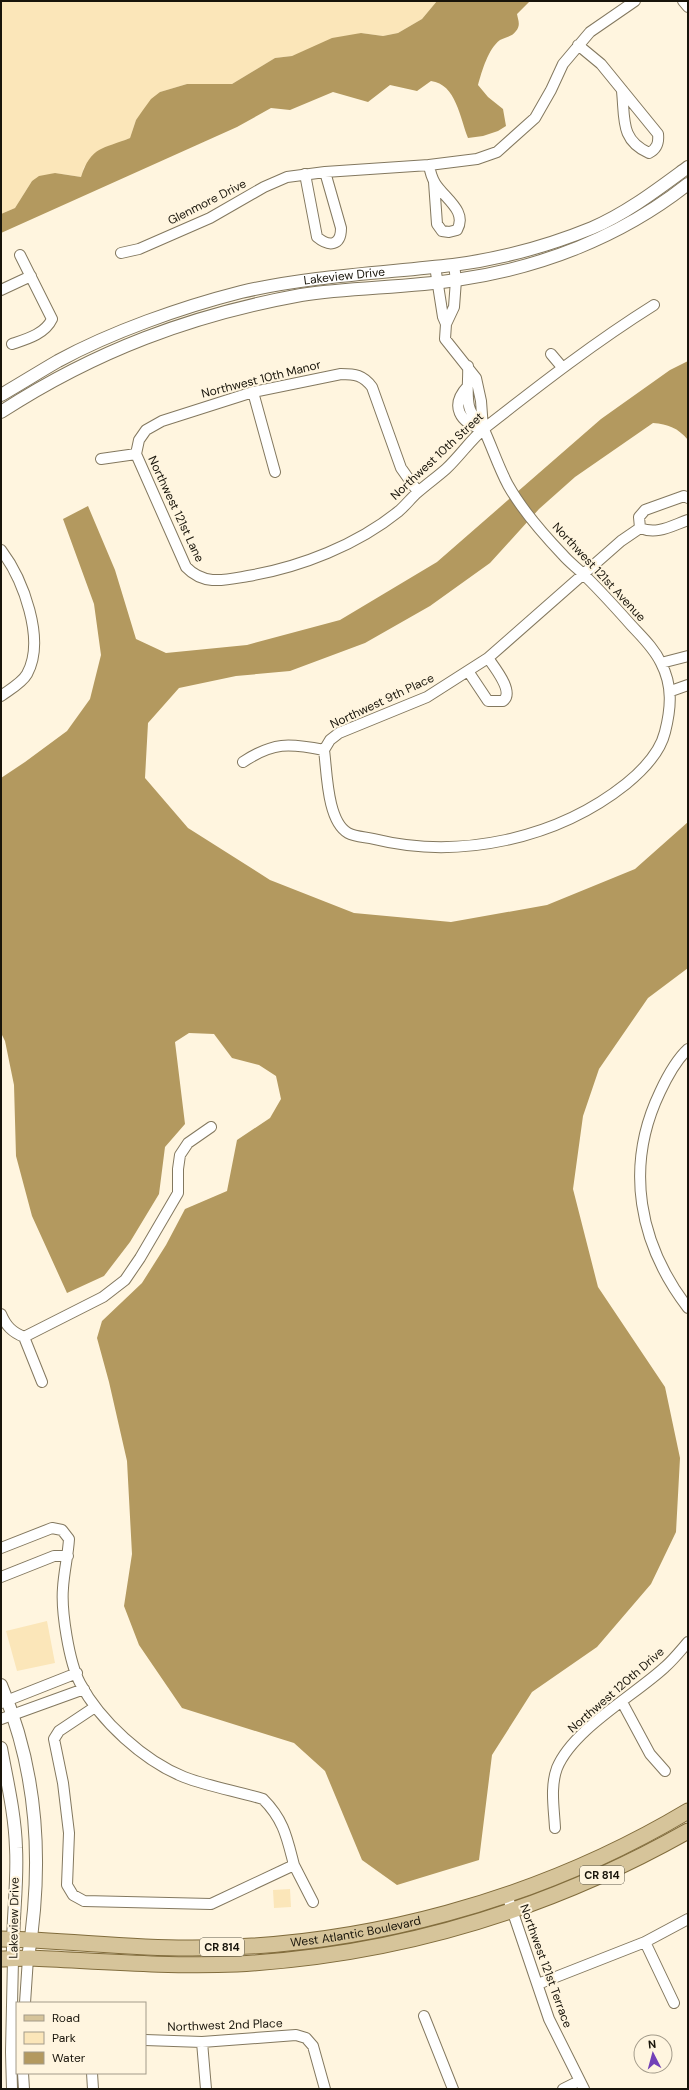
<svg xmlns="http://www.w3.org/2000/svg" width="689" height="2090" viewBox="0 0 689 2090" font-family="'DM Sans',sans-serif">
<rect width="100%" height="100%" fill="#fff5df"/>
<path fill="#fbe6b9" d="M1 1H437L422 19 398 33 383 36 361 33 292 56 275 58 232 84H187L160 92 136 120 130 138 120 142 84 167 81 177 55 173 32 181 15 208 1 214Z
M47 1621 55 1663 17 1671 6 1631Z
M290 1889 291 1907 274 1908 273 1890Z"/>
<path fill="#b3995f" d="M437 1H530L517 14C518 20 521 25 516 31 512 37 505 37 500 40 488 49 482 71 478 85L488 97 503 109 506 126 498 131 483 136 468 138C460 118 456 84 431 81L417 91 390 85 368 102 333 92 290 110 271 108 237 127 1 233V214L15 208 32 181 39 176 55 173 81 177C91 146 103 149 130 138L136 120 143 110 151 99 160 92 187 84H232L275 58 292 56 332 38 361 33 383 36 398 33 422 19Z
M688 361V440C678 428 668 424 653 423L575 477 539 509 490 563 430 606 365 643 290 671 236 676 179 688 148 723 145 778 188 828 270 880 354 913 451 922 547 905 635 869 688 822V968L648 998 599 1069 583 1116 573 1189 598 1287 665 1387 680 1458 676 1532 651 1584 597 1647 532 1692 492 1755 479 1860 397 1885 362 1860 325 1771 294 1743 182 1708 139 1645 124 1606 132 1554 127 1461 109 1382 97 1338 102 1321 142 1283 166 1245 185 1209 227 1191 237 1140 270 1118 281 1099 276 1076 259 1065 232 1058 214 1034 189 1033 175 1042 185 1124 165 1147 159 1194 130 1242 104 1276 67 1293 32 1216 16 1156 14 1085 5 1041 1 1033V778L25 762 67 731 90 699 101 655 94 604 63 519 88 506 115 570 136 639 166 653 247 645 340 620 437 562 601 419 670 370Z"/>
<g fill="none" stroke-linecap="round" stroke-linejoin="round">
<defs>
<path id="minor" d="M683 1 688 7
M578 45 601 64 658 134C659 143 657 149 649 153 620 140 625 119 622 91
M429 165C430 171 432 178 435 183 444 198 468 211 457 230L449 232 442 231 437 224 434 182
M305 174 317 237C329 247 341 246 341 228L325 172
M121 253 139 249 210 218 264 187 287 177 325 172 429 165 477 159 497 152 535 118 551 90 563 64 590 32 635 1
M454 265 456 280 454 307 446 324 445 339 476 378 481 401 483 429
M435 266 443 317 446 324
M1 290 31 276
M12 344C27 339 45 334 52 319L20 255
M551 354 562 367
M468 386C449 406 460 423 483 429
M253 392 275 472
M136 454 186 567C204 586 225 580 248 576 301 567 357 545 399 511 406 505 411 498 418 492 427 484 437 477 446 469 460 456 471 439 486 427 541 384 595 342 654 305
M136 454 139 440 146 430 162 421 253 392 341 374C355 374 363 375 372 387L401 468 418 492
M101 459 136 454
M640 528 639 517 645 510 684 496 688 498
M640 528C657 535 671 526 688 520
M1 550C23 579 46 640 27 674 22 683 9 690 1 696
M661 663 688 656
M468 671 488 701H503C515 692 494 667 488 658
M671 691 688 685
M324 750C327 772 327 821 348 833 355 837 366 837 374 839 459 860 557 839 626 784 642 771 660 753 665 732 671 708 673 686 661 663 654 648 642 637 631 625 615 607 599 589 582 573 576 567 569 562 563 555 543 534 522 510 508 485 499 468 493 450 485 432 480 423 471 417 469 406 466 393 469 379 468 366
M243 762C273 742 289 743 324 750L330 740 339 733 427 697 488 658 621 541 640 528
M688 1049C676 1060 667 1077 660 1092 624 1167 639 1244 688 1308
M1 1314C6 1326 12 1332 24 1337L42 1382
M24 1337 103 1297 125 1280 140 1258 178 1193V1169L180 1155 188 1143 211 1127
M1 1548 52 1528 62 1530 69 1539C68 1556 64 1571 63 1588 61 1611 69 1662 80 1683 100 1721 144 1761 184 1777 210 1787 237 1791 263 1799 284 1820 287 1838 294 1865L211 1904 84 1901 73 1895 67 1885 69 1833 63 1783 54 1739 59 1731 95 1707
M1 1577 54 1556H68
M622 1702 650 1754 665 1771
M1 1703 77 1673
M1 1719 84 1689
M555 1828C554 1808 550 1787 557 1768 573 1729 635 1695 665 1667 674 1659 681 1650 688 1642
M294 1865 313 1902
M507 1895 549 2019 584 2089
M645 1942 674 2003
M538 1984 645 1942 688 1919
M25 2003 28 1958
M424 2016 453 2089
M145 2040 202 2042 296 2035 306 2038 313 2046 325 2089
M202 2042 206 2089
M23 2073 24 2089
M92 2073 93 2089
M12 2089 11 2052 13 1959
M563 2089 579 2081"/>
<g id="tertiary">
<path id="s1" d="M1 395C20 384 39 372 58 361 111 332 182 307 241 292 310 276 382 273 453 265 499 259 548 246 592 228 627 213 658 189 688 167"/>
<path d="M1 412C95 351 191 315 301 295 352 287 405 288 456 280 540 268 621 237 688 184"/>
<path d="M1 1685C38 1771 43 1866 28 1958"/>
<path d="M1 1748C7 1781 15 1814 16 1848 18 1885 12 1922 13 1959"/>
</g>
<g id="primary">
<path id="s2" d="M1 1939C63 1940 125 1948 187 1948 361 1949 539 1900 688 1811"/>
<path d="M1 1959C10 1959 20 1958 30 1958 98 1961 168 1967 237 1964 398 1955 548 1910 688 1831"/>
</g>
</defs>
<use href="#minor" stroke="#83785f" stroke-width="12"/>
<use href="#tertiary" stroke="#83785f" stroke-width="14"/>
<use href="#primary" stroke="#816c3c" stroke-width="17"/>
<use href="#minor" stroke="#fff" stroke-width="10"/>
<use href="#tertiary" stroke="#fff" stroke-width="12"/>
<use href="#primary" stroke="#d6c49a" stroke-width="15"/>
</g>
<g text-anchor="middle" stroke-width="4" stroke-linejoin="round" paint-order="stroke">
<g fill="#fff5df" stroke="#5d584a" stroke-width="1">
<rect x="580" y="1866" width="44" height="18" rx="3"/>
<rect x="200" y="1938" width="44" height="18" rx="3"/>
</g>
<g font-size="11" font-weight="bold" fill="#18140a">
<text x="602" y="1879">CR 814</text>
<text x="222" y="1951">CR 814</text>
</g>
<g font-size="12" fill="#18140a" stroke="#fff5df">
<text transform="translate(207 202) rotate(-27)" y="4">Glenmore Drive</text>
<text dy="4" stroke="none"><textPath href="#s1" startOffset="367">Lakeview Drive</textPath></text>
<text transform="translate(261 379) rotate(-14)" y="4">Northwest 10th Manor</text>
<text transform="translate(437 456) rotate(-43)" y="4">Northwest 10th Street</text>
<text transform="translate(176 509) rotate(65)" y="4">Northwest 121st Lane</text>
<text transform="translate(599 572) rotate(47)" y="4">Northwest 121st Avenue</text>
<text transform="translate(382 701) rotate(-25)" y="4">Northwest 9th Place</text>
<text transform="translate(616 1690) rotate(-41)" y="4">Northwest 120th Drive</text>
<text transform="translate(14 1918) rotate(-89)" y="4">Lakeview Drive</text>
<text dy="4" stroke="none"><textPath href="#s2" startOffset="356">West Atlantic Boulevard</textPath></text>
<text transform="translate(546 1966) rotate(70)" y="4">Northwest 121st Terrace</text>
<text transform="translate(225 2025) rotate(-2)" y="4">Northwest 2nd Place</text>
</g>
</g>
<rect width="689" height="2090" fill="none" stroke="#18140a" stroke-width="4"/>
<rect x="16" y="2002" width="130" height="72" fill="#fff5df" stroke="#a39b8a"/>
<rect x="24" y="2015" width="20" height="6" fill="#d6c49a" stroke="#a39b8a"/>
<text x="52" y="2022" font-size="12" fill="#18140a">Road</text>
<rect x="24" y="2032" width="20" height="12" fill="#fbe6b9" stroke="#a39b8a"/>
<text x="52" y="2042" font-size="12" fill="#18140a">Park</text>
<rect x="24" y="2052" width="20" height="12" fill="#b3995f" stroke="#a39b8a"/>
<text x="52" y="2062" font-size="12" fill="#18140a">Water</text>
<g transform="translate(653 2054) rotate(354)"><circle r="19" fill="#fff5df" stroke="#a39b8a"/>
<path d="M0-3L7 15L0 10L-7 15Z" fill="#7240b7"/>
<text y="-6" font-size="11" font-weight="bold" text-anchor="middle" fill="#18140a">N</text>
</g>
</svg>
